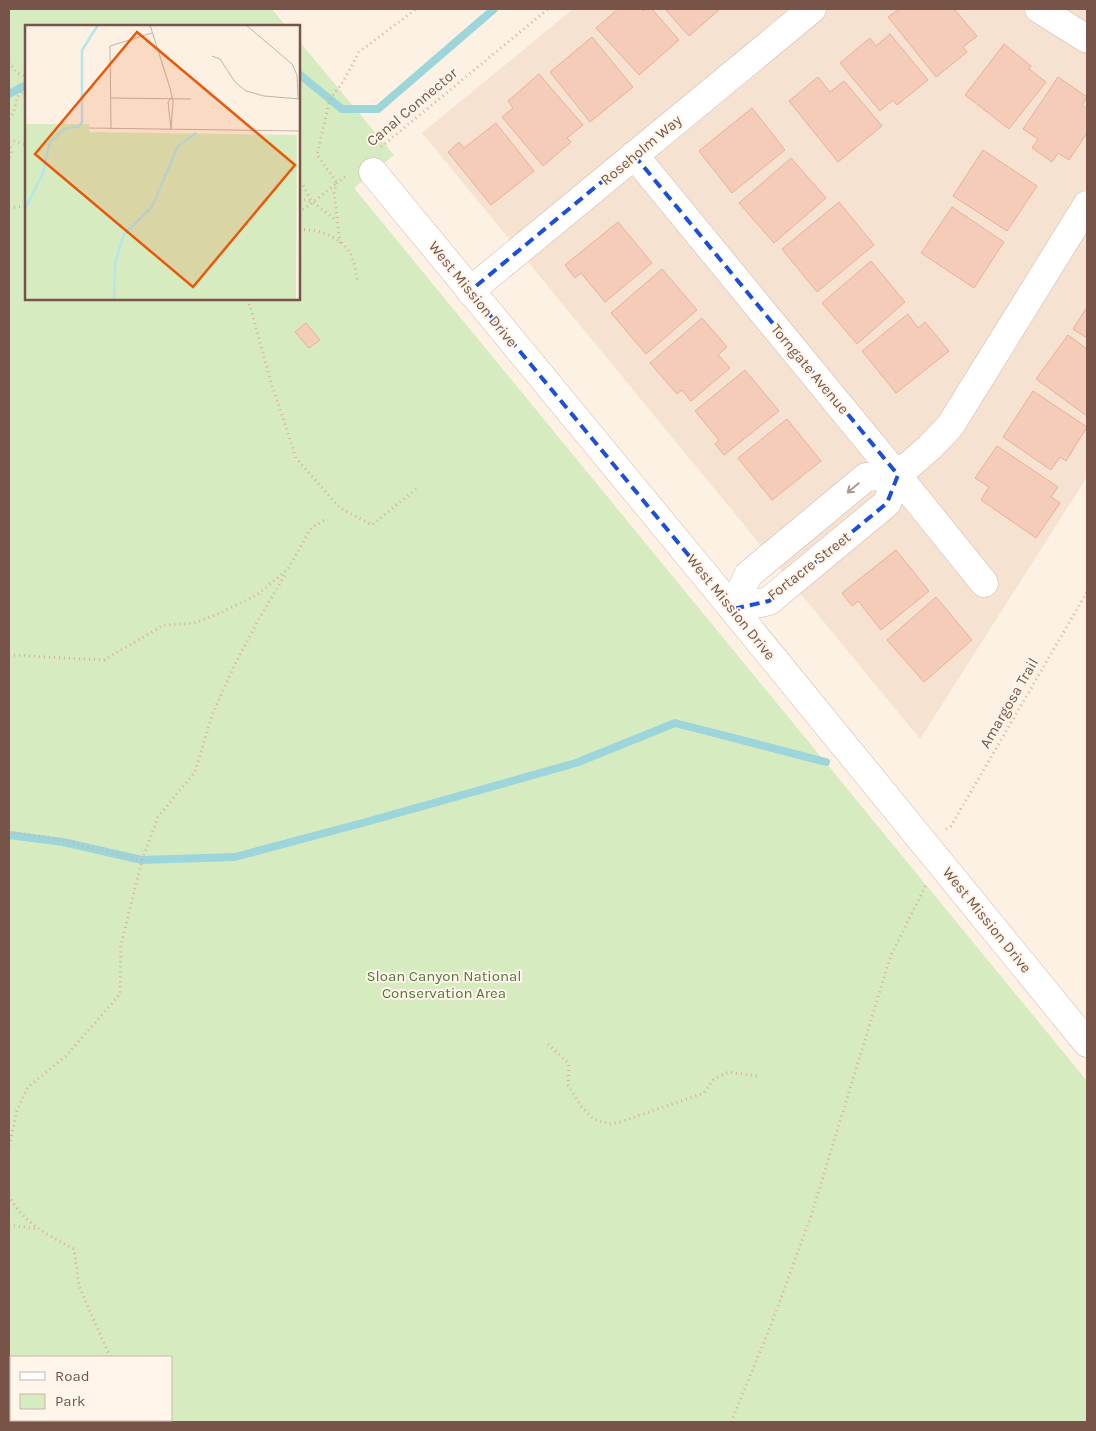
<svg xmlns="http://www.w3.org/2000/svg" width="1096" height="1431" viewBox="0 0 1096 1431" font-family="Karla,sans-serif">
<rect width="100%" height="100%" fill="#fdf1e3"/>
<path fill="#f6e2d1" d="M573 9H1087V477L920 739 422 133Z"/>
<path fill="#d6ecc0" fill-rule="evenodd" d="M9 9H272L286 26H26V299H299V41L394 155 354 188 1087 1081V1422H9ZM11 1357H171V1420H11Z"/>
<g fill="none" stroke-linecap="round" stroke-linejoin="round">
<path stroke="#9cd6db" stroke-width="8" d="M299 74 342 109H378L494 9
M9 94 26 85
M9 835 63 842 142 860 235 857 366 822 576 763 675 723 826 762"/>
</g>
<path fill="#f5ccb9" stroke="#e8b098" d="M618 9H641L643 11 646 9H652L679 40 639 75 596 28Z
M665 9H720L689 36Z
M899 9H954L977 36 963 47 967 52 936 77 888 17Z
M890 34 928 80 897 105 893 100 880 111 840 63 870 38 876 46Z
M592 37 633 87 590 122 550 72Z
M1004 44 1031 66 1029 69 1046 82 1009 129 965 95Z
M539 74 583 125 567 138 571 142 543 166 502 117 513 108 508 101Z
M818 77 830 92 844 81 882 126 838 162 789 101Z
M1058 77 1087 97 1082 105 1087 109V133L1069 160 1058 153 1052 162 1032 148 1038 139 1023 129Z
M752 108 785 150 732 193 699 151Z
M496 123 534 171 491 205 448 152 459 142 464 148Z
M983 150 1037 186 1007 231 953 196Z
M791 158 826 198 774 243 739 203Z
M839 202 874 245 817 292 782 249Z
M952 207 1004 242 974 288 921 253Z
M618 222 652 263 605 302 581 273 575 278 565 265Z
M871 261 905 302 857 344 822 303Z
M662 269 697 310 646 354 611 313Z
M1087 307V338L1073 329Z
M908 314 918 328 925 322 949 351 896 393 862 351Z
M702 318 727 347 718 355 730 368 691 401 682 390 677 394 650 363Z
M306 323 320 340 309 348 295 332Z
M1068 335 1087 349V416L1036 379Z
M745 370 779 411 724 455 715 444 719 440 695 411Z
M1033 391 1087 427 1066 461 1060 457 1051 470 1003 437Z
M787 419 821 461 772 500 738 458Z
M997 446 1058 487 1051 497 1060 503 1036 538 981 500 989 487 975 478Z
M896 550 929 591 881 630 858 601 852 606 842 593Z
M936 597 972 640 924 682 887 640Z"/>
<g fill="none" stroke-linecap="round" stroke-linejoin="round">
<defs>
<path id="minor" d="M1039 9 1087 39
M634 155 918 501 984 583
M373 172 733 609 1087 1043
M470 291 812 9
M733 609 769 601 887 503 898 475 930 447 950 426 1087 205
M733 609 748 575 866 477 898 475"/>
</defs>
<use href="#minor" stroke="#d1b9ab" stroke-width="29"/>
<path stroke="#d9af9c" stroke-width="3" stroke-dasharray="1 4" stroke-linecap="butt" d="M9 62 17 73 26 76
M9 119 14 112 17 97 26 88
M9 139 26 145
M9 142 12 155 9 157
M381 147 548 9
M299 183 303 185 312 202
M299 199 313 202 337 221
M9 208 26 206
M299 213 337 183 317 155 330 99 343 82 359 52 416 9
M299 230C316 228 338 236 349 251 353 257 357 275 357 282
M340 243 334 192 337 183 347 175
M248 299 272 385 296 458 340 508 372 525 416 489
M9 655 104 660 164 625 194 623 218 614 257 595 288 569 311 528 326 519
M946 829 951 826 1087 592
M9 832 52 838 142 860 121 945 120 994 66 1056 28 1087 17 1110 9 1147
M142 860 158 817 195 772 212 715 235 664 259 619 286 573
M548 1044 569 1064 568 1085 581 1106 593 1119 610 1124 620 1122 704 1093 713 1080 728 1072 758 1076
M9 1195C22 1223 48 1235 74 1249L79 1286 110 1357
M9 1225 37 1229
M127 1422V1420
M731 1422 771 1325 811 1216 891 955 926 885"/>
<use href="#minor" stroke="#fff" stroke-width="28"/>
</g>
<defs><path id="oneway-shaft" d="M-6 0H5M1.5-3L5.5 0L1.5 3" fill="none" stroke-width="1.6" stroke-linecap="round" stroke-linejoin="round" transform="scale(1.25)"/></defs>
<use stroke="#ad9891" href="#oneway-shaft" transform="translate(853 488) rotate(140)"/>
<path fill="none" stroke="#1d4ed8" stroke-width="4" stroke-dasharray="10 6" stroke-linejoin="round" d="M634 155 898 475 887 503 769 601 733 609 470 291Z"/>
<g text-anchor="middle" stroke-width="4" stroke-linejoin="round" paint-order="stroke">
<g font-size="15" fill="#775447" stroke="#fff5ea">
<text transform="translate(412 107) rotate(-40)" y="5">Canal Connector</text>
<text transform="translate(641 150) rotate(-40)" y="5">Roseholm Way</text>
<text transform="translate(473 294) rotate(51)" y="5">West Mission Drive</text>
<text transform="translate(810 369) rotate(50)" y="5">Torngate Avenue</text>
<text transform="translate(809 566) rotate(-38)" y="5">Fortacre Street</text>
<text transform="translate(731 607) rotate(51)" y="5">West Mission Drive</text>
<text transform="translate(1009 703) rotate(-60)" y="5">Amargosa Trail</text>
<text transform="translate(987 920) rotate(51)" y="5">West Mission Drive</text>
</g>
<g font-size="15" fill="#52783c" stroke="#fff5ea">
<text x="444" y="981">Sloan Canyon National<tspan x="444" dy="17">Conservation Area</tspan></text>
</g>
</g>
<g transform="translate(25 25)">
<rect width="275" height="275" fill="#fdf1e3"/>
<path d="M0 99H64V107L272 110 271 275H0Z" fill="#d6ecc0"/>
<path fill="none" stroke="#b6e5e8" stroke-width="2.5" d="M0 184 18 148 25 117 39 104 54 101 57 97V25L73 0M89 275 90 238 99 209 127 182 153 121 171 108"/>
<path fill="none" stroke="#c7b2a5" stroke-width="1" d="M125 0 145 63 148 77 146 104M221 0 267 39 272 50 273 74M187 31 195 34 210 57 221 66 239 71 275 74M86 73 166 74M64 103 275 106M86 104 85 21 127 8M146 104 143 77 146 73"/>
<path fill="#e8590c" fill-opacity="0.15" stroke="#e8590c" stroke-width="2.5" d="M112 7 270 140 168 262 10 129Z"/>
<rect width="275" height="275" fill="none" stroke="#775447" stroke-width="2.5"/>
</g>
<rect width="1096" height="1431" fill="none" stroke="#775447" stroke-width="20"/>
<rect x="10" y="1356" width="162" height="65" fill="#fff5ea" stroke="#c9b5a9"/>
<rect x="20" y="1372" width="25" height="8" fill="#ffffff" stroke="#c9b5a9"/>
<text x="55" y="1381" font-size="15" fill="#775447">Road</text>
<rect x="20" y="1394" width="25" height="15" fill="#d6ecc0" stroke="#c9b5a9"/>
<text x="55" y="1406" font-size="15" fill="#775447">Park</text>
</svg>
